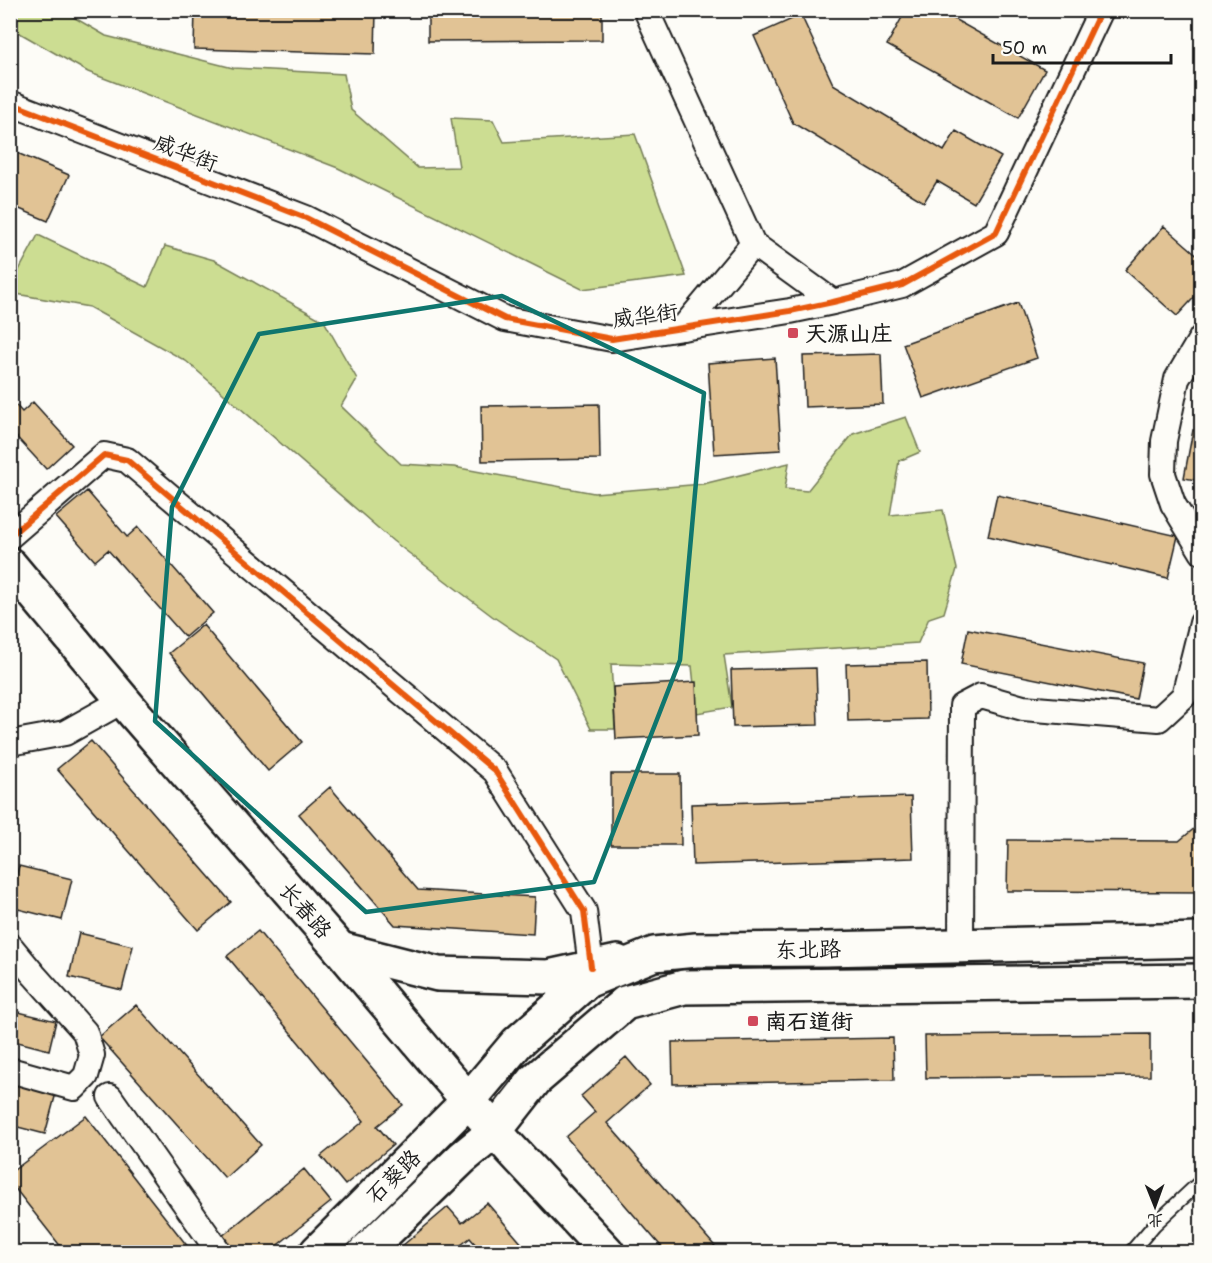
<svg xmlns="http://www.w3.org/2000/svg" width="1212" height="1263" viewBox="0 0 1212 1263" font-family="'Shantell Sans','LXGW WenKai TC',sans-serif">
<rect width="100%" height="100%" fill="#fdfcf7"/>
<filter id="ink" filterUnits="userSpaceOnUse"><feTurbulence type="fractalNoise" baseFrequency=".0167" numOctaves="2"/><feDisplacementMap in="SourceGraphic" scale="12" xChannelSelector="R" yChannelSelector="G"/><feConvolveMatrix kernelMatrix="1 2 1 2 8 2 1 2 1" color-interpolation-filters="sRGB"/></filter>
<g filter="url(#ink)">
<path fill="#ccdd92" stroke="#747c57" stroke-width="1.5" d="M11 10 63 11 106 36 233 68 344 74 351 110 418 168 459 167 451 118 493 120 504 142 635 134 686 276 582 289 338 168 88 72 11 28Z
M38 235 147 287 165 246 214 260 324 321 357 379 341 406 401 464 454 467 594 493 703 484 789 463 785 489 807 491 853 434 906 417 920 452 899 461 890 515 943 510 957 569 944 613 929 618 918 643 724 655 732 707 697 713 692 666 611 664 615 729H591L556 659 492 616 393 541 186 361 89 307 11 293V285Z"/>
<path fill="#e1c395" stroke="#1c1c1c" stroke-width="1.5" d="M195 10H376L375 54 194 49Z
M428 10H602V40L428 41Z
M906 10H938L1045 70 1018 118 887 45Z
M801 15 833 84 944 151 956 131 1001 157 974 203 937 181 924 202 793 123 754 36Z
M10 150 69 175 48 221 10 205Z
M1164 226 1202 259V289L1177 316 1125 270Z
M1018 303 1037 358 923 398 903 344Z
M881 354 883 404 805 407 803 356Z
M775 358 781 450 714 454 708 363Z
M10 399 22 412 33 402 72 445 46 469 10 430Z
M599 404 600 459 482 461 481 406Z
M1193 430 1202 432V481L1184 478Z
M87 491 127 537 138 527 213 613 185 637 108 550 95 561 56 517Z
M997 495 1178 536 1168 578 988 536Z
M203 625 302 742 268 771 169 653Z
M968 629 1143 663 1136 699 961 664Z
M927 662 928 719 848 721 846 664Z
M816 668 818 725 733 727 731 670Z
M696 682 698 735 616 739 613 687Z
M91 741 231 902 198 930 57 769Z
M611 774H680L681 845H611Z
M330 787 418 890 535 897 533 934 395 925 299 814Z
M911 797 913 858 693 865 691 804Z
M1202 822V892L1007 891 1008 840 1179 841Z
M19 866 72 879 62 920 10 907V900Z
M258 931 403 1105 377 1126 393 1145 345 1185 321 1156 364 1121 227 956Z
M79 933 133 946 122 990 69 977Z
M136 1005 261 1145 225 1178 99 1037Z
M10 1010 56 1021 49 1050 10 1040Z
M1150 1034V1076L926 1078 925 1036Z
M893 1038 894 1080 673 1084 672 1042Z
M626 1057 650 1085 607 1123 720 1252H666L566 1137 595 1112 581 1096Z
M10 1081 56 1093 45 1134 10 1125Z
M86 1116 192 1252H65L10 1182V1173Z
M304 1169 331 1202 269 1252H226L216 1241Z
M487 1203 529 1252H482L470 1238 452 1252H407L402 1246 448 1207 462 1223Z"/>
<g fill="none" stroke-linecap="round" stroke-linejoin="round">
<defs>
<path id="lane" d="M1131 1252 1154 1225 1202 1180"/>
<path id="street" d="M646 10 753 244 833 302
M10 103 306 218 505 319 612 339 790 311 833 302 902 285 996 233 1101 10
M683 328 753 244
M1202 337 1177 379 1164 441 1163 474 1173 504 1202 552
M10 536 104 455 127 460 495 771 584 911 591 967
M10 743 65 733 124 700
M10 946 34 975 85 1032 92 1055 86 1076 74 1088 10 1070
M961 946 962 706 981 696 1023 708 1159 719 1184 696 1202 623
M110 1097 219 1252"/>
<path id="secondary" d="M340 949 438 974 548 977 617 962
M317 1252 469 1100
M365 1252 462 1158 495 1131"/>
<path id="primary" d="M10 565 134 713 340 949 447 1076 510 1148 607 1252
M469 1100 517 1043 587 981 654 954 696 950 826 949 1202 940
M495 1131 535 1080 625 1003 684 987 1202 981"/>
</defs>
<use href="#lane" stroke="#1c1c1c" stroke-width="16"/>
<use href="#street" stroke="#1c1c1c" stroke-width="28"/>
<use href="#secondary" stroke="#1c1c1c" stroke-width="38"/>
<use href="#primary" stroke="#1c1c1c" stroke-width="38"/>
<use href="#lane" stroke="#fdfcf7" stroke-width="12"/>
<use href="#street" stroke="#fdfcf7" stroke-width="24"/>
<use href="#secondary" stroke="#fdfcf7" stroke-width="33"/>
<use href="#primary" stroke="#fdfcf7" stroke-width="33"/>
<defs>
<path id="cycleway" d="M10 103 306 218 505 319 612 339 790 311 833 302 902 285 996 233 1101 10
M10 536 104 455 127 460 495 771 584 911 591 967"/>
</defs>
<use href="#cycleway" stroke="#fdfcf7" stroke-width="10"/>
<use href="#cycleway" stroke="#e8590c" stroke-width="6"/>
</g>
</g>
<path fill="none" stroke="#0f766e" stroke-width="4.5" stroke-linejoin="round" d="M502 296 704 393 680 660 594 882 366 912 155 721 172 507 259 334Z"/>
<g fill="#d1495b" stroke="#fdfcf7" stroke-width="2">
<rect x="787" y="327" width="12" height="12" rx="3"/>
<rect x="747" y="1015" width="12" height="12" rx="3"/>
</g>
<g text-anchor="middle" stroke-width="4.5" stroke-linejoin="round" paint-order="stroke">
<g font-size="22" fill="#1c1c1c" stroke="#fdfcf7">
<text transform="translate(186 152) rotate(21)" y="8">威华街</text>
<text transform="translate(645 315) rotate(-7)" y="8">威华街</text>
<text transform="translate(306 910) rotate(49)" y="8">长春路</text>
<text transform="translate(808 949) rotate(-1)" y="8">东北路</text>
<text transform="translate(393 1176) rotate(-45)" y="8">石葵路</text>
</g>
<g font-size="22" font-weight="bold" fill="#1c1c1c" stroke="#fdfcf7" text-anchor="start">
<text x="805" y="341">天源山庄</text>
<text x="765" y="1029">南石道街</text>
</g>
</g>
<rect width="1212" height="1263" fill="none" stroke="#fdfcf7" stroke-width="36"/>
<rect x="18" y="18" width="1176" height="1227" fill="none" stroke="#1c1c1c" stroke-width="2" filter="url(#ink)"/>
<g transform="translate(1155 1206) rotate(179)" stroke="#fdfcf7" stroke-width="4.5" paint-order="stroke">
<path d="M0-4.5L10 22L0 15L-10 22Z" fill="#1c1c1c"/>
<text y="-9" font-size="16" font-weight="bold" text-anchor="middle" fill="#1c1c1c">北</text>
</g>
<path d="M993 54v9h178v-9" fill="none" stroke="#1c1c1c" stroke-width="3"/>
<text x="1002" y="54" font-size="18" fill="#1c1c1c" stroke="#fdfcf7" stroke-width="4.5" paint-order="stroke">50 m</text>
</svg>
